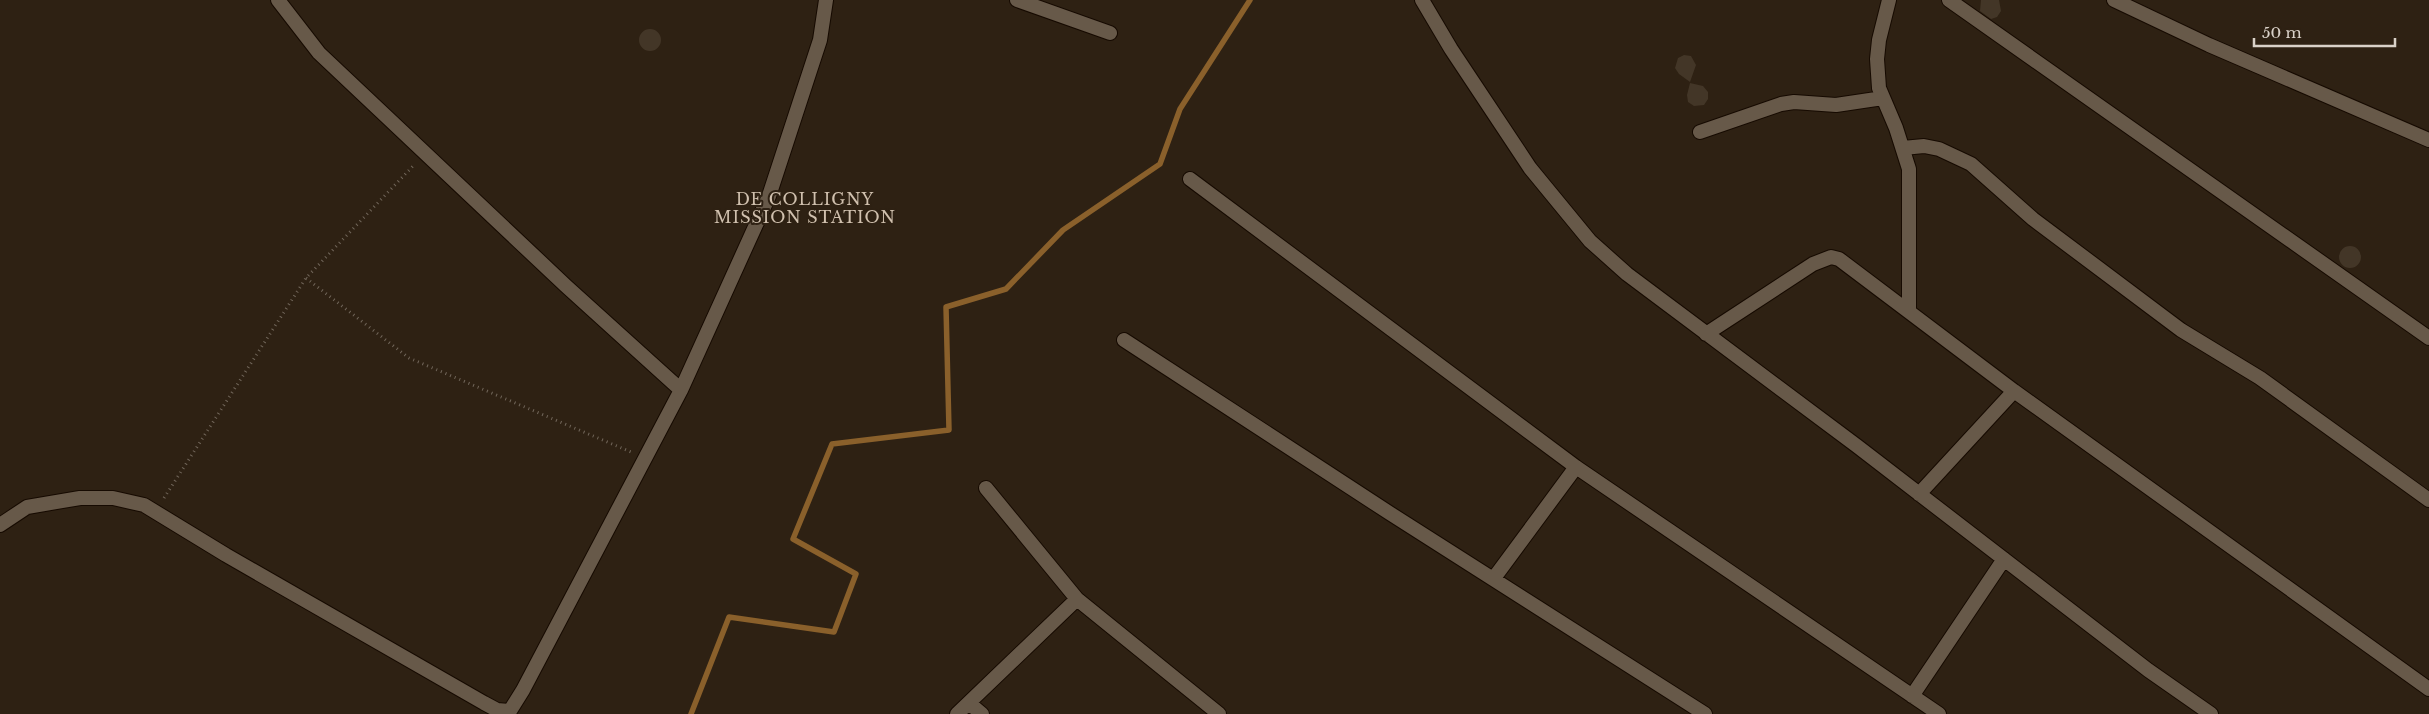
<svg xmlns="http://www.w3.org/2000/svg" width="2429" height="714" viewBox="0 0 2429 714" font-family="'Libre Baskerville',serif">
<rect width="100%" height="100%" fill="#2e2113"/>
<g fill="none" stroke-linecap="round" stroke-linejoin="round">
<path stroke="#8a602b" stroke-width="5.5" d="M691 714 729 617 834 632 856 574 793 539 832 444 949 430 946 307 1006 289 1063 230 1160 164 1180 109 1250 0"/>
</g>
<path fill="#433627" d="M1981 0H1999L2001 11 1997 17 1991 19 1980 11Z
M639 40a11 11 0 1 1 22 0a11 11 0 1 1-22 0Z
M1684 55 1691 56 1696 65 1690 82 1679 74 1675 68 1678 58Z
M1690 83 1703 86 1708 92V99L1704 105 1694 106 1688 102 1687 95Z
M2339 257a11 11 0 1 1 22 0a11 11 0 1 1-22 0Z"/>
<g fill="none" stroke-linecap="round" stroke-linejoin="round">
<defs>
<path id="minor" d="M278 0 319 53 566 286 681 390
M1017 0 1110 33
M1422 0 1451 49 1530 168 1590 241 1627 274 1857 446 2148 670 2211 714
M1889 0 1879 40 1877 59 1879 88 1896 128 1909 169V311
M1949 0 2429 338
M2114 0 2209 45 2429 140
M1700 132 1781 104 1794 102 1836 105 1883 98
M1903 148 1924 146 1939 149 1971 164 2033 219 2181 330 2260 378 2429 500
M1190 179 1576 467 1939 714
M1706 334 1813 264 1831 257 1839 259 2014 391 2429 689
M1124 340 1391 514 1705 714
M986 488 1077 599 1219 714
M1919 494 2014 391
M0 525 27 507 80 498H113L144 505 226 555 484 703 497 710 510 711
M1494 578 1576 467
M1912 696 2004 559
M969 703 982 714
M508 714 523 690 681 390 769 196 820 40 826 0
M957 714 1077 599"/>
</defs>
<use href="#minor" stroke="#160a01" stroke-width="16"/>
<path stroke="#72675b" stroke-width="3" stroke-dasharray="1 4" stroke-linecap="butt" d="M306 278 409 358 631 452
M164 498 306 278 414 165"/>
<use href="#minor" stroke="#675949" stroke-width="14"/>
</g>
<g text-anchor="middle" stroke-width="4" stroke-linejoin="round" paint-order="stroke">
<g font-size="16" letter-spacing="1" fill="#d0c0ae" stroke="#2e2113">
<text x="805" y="205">DE COLLIGNY<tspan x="805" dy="18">MISSION STATION</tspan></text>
</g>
</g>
<path d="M2254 38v8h141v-8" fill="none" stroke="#d9d1c8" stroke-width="2.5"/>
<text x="2262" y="38" font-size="15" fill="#d9d1c8" stroke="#2e2113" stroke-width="4" paint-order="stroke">50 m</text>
</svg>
